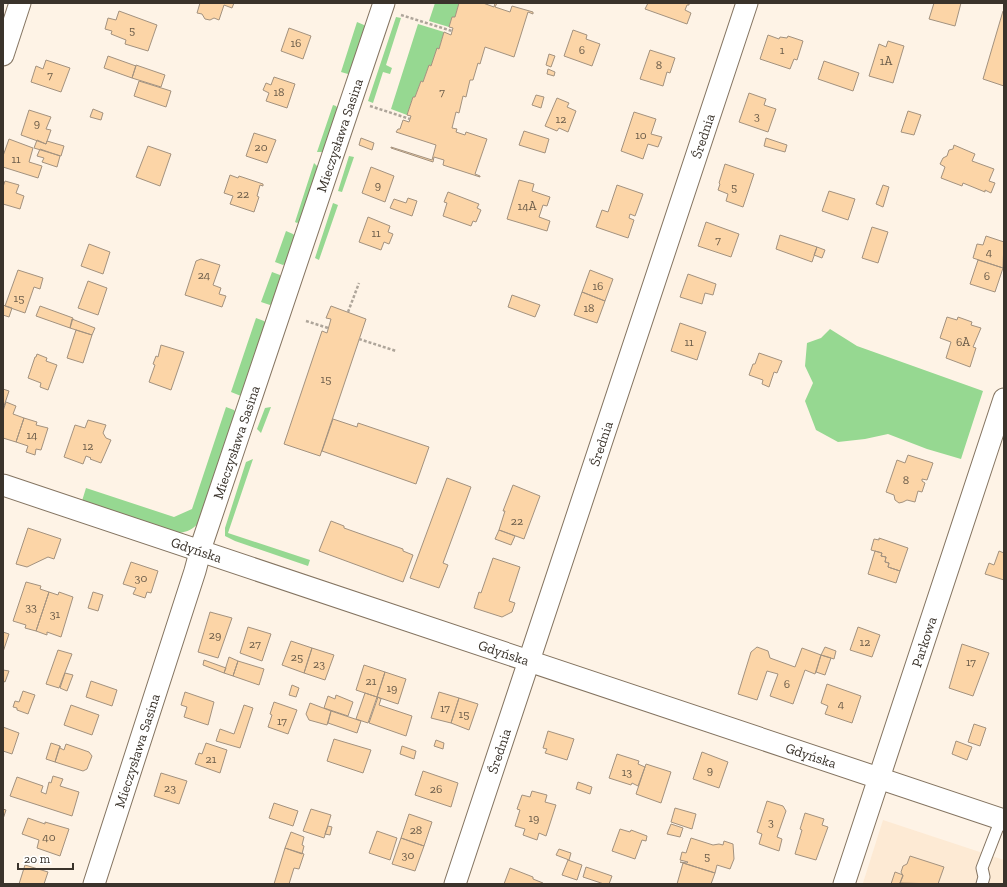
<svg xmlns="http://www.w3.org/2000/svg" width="1007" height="887" viewBox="0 0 1007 887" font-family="'Zilla Slab',serif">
<rect width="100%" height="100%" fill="#fef3e6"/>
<path fill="#fdead4" d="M883 820 1004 860V884L863 883Z"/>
<path fill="#96d891" d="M435 3H459L455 17H452L449 27 429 21Z
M396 17 401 18 386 65 392 68 390 74 383 72 373 103 368 101Z
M357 22 364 25 366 27 350 73 348 74 341 72Z
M418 24 444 32 439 49H437L431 66 429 65 423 82 421 81 415 97H413L407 115 391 109Z
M333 105 336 106 338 109 323 152H317Z
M349 156 354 157 342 192 338 191Z
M314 163 318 167 300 221 297 223 295 222Z
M333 203 338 205 319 260 315 258Z
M286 231 293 234 295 236 286 263 283 265 275 262Z
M272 272 280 275 281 277 272 304 270 305 261 302Z
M256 318 264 321 266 323 241 396 231 392Z
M830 329 857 346 983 391 961 459 927 449 888 434 865 439 838 442 816 430 805 401 813 383 805 366 807 343 821 338Z
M226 407 234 410 236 413 199 522C194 529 187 532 179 533L82 501 86 488 174 517 192 509Z
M271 407 261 433 257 429 265 408Z
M253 459 228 533 310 560 308 566 235 541 225 536V528L246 462Z"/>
<path fill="#fcd5a7" stroke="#a3927f" d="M200 3H234L232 8 224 5 219 20 214 18 210 20 205 19 202 14 197 13Z
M459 3H483L494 7 495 3H497L495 7 510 12 512 6 533 12V14L528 12 514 57 485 47 480 64 478 63 473 80H470L466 97 463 96 459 113 456 112 452 128 457 129 456 132 465 135 466 132 487 139 475 174 480 176V177L443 165 444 160 434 157 433 162 391 148V147L432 160 436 145 396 132 398 129H400L403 120 409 122 411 116 407 115 413 97H415L421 81 423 82 429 65 431 66 437 48 439 49 444 32 451 35 453 28 449 27 452 17H455Z
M648 3H689V5H687L685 10 691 13 687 24 645 9Z
M934 3H961L955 26 929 19Z
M119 11 157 25 148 51 125 44 126 40 111 34 112 31 105 29 108 18 116 20Z
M1003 11H1004V86L983 79Z
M289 28 311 36 303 59 281 51Z
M573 30 587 35 586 39 600 44 592 66 564 56Z
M768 35 779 39 780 37 787 38 788 36 803 41 797 60 794 59 790 69 760 59Z
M888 41 904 46 893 83 869 76 879 44 886 47Z
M650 50 675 58 670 73 667 72 663 86 640 79Z
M549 54 555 56 551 67 546 65Z
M108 56 136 66 132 78 104 68Z
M46 60 70 68 61 92 31 82 36 66 43 69Z
M824 61 859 73 853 91 818 79Z
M136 65 165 75 161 87 132 78Z
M548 69 555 72 554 76 547 74Z
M274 77 295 84 287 108 266 101 269 93 263 90 266 83 271 85Z
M139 81 171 91 166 107 134 96Z
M749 93 766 99 764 105 776 109 768 132 739 122Z
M536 95 544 97 541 108 532 105Z
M557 98 569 103 567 107 576 111 568 132 559 128 557 131 545 126Z
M93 109 103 113 101 120 90 117Z
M29 110 51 117 46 129 51 130 46 144 21 135Z
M908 111 921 115 914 135 901 132Z
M634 112 656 119 651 134 662 137 658 147 648 144 643 159 621 151Z
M524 131 549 139 545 153 519 145Z
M254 133 276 140 267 163 246 156Z
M361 138 374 143 372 150 359 145Z
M766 138 787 145 785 152 764 146Z
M9 139 33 148 29 162 42 166 38 178 3 167V156Z
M37 140 46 144 47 141 64 146 61 156 34 148Z
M954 145 975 154 972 161 994 169 989 181 995 183 991 193 985 190V192L963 183 962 186 941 178 945 167 940 164 943 158 947 156 949 150 953 149Z
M148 146 171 154 160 186 136 177Z
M40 149 60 156 57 167 42 162 44 158 37 156Z
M725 164 754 174 743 207 726 201 728 194 718 190 720 184 719 183Z
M371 167 394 176 385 202 362 193Z
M230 175 238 178 239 176 263 184V186L260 185 257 196 259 197 254 212 230 204 233 196 224 193Z
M519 180 534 184 532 191 550 197 547 206 543 205 539 217 550 221 547 231 507 219Z
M5 181 19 185 16 193 24 196 20 209 3 204V187Z
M617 185 643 194 635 216 630 214 629 218 634 220 628 238 596 227 602 210 608 212Z
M883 185 889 187 883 207 876 204Z
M829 191 855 199 848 220 822 211Z
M448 192 479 204 477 208 481 210 476 222 473 221 471 226 443 216 447 203 444 202Z
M408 198 417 201 412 216 390 208 394 199 406 203Z
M368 217 390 226 388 232 393 234 389 244 384 242 381 250 359 242Z
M706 222 739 234 731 257 698 246Z
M872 227 888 232 878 263 862 258Z
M780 235 817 247 812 262 776 249Z
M986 236 1004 242 1003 268 973 258 977 244 983 245Z
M89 244 110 252 103 274 81 266Z
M817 247 825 250 822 258 814 255Z
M201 259 220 265 213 285 221 288 219 294 226 296 222 307 185 295 196 261Z
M978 260 1003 268 995 292 970 284Z
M18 270 43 278 40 289 34 287 25 313 5 306Z
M590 270 613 279 605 301 582 292Z
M688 274 716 284 713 295 705 293 702 304 680 297Z
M88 281 107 288 98 315 78 308Z
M582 292 605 301 597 323 574 315Z
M512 295 540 305 535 317 508 307Z
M3 305 12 308 9 317 3 315Z
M40 306 73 318 70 328 36 316Z
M331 306 366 319 320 456 284 444 322 331 327 333 331 319 326 318Z
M947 317 957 320 958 317 972 322 971 325 981 328 973 347 976 348 970 367 946 358 951 342 940 338Z
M72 319 95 328 92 335 70 328Z
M680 323 706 332 697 360 671 351Z
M76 330 92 335 83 363 67 358Z
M161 345 184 352 171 390 149 382 155 365 153 364 156 356 158 357Z
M759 353 782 361 777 373 774 372 769 387 762 384 763 380 749 375 753 364H755Z
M37 354 47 358 46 361 57 365 48 390 40 387 41 383 28 378 35 357H36Z
M3 389 9 391 4 406H3Z
M6 402 16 406 13 414 24 418 16 442 3 438V411Z
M24 418 37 422 36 425 48 428 41 450 36 449 35 455 26 452 28 446 16 442Z
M333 419 357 427 358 423 429 447 416 484 322 451Z
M88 420 106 425 103 433 106 438 111 440 101 463 90 459 91 458 86 456 83 464 64 457 75 425 85 428Z
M908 455 933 463 927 480 922 479V481L925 483 922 492 918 491 915 502 907 500 903 502 899 503 895 500 894 495 886 492 897 460 905 463Z
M447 478 471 487 443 563 448 565 439 588 410 578Z
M513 485 540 496 524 539 499 530 505 511H503Z
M331 521 344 526V528L403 549V551L413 555 403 582 319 551Z
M28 528 61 539 54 559 48 557 27 567 16 564Z
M499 530 515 536 511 545 495 539Z
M879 538 908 548 900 571 888 567 889 563 885 562 886 557 881 556 882 553 871 550 874 539 879 540Z
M875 551 882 553 881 556 886 557 885 562 889 563 888 567 900 571 896 583 868 574Z
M999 551 1004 553V580L985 574 989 563 994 565Z
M493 558 520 567 509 601 515 603 512 612 502 617 474 608 479 592 481 593Z
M131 562 158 571 151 593 147 592 145 598 133 594 136 588 123 584Z
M26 582 41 586 40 589 49 592 36 631 25 628 26 625 13 621Z
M49 592 58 595 59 592 73 597 61 637 47 632V635L36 631Z
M93 592 103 595 98 611 88 608Z
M210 612 232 618 218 658 198 652Z
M248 627 271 634 262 661 240 653Z
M858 627 880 635 872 657 850 650Z
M3 632 9 634 3 652Z
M291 641 312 648 304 673 282 665Z
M962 644 989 653 973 696 949 688Z
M757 647 768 651 770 658 795 667 802 648 821 655 815 674 805 670 793 704 770 696 778 674 767 671 757 700 738 694 751 652Z
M825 647 836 651 834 659 821 655Z
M312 648 334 655 325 680 304 673Z
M58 650 72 654 59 688 46 684Z
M821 655 831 658 825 675 816 672Z
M229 657 238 661 233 676 224 673Z
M204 660 226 668 224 673 203 665Z
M238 661 264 669 259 685 233 676Z
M364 665 385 672 377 697 356 690Z
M3 670 9 671 5 682 3 681Z
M385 672 406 679 398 704 377 697Z
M65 673 73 675 67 691 60 688Z
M91 681 117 690 112 706 86 697Z
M827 684 861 696 852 723 825 714 828 706 821 703Z
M292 685 299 688 296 697 289 695Z
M23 691 35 695 28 714 17 710V708L13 707 15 701 19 702Z
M185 692 214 702 208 725 184 717 187 707 181 705Z
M439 692 459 698 451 723 431 718Z
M365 693 377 697 368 723 356 719Z
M336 695 353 702 348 716 324 708 328 696 335 699Z
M378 697 381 699 379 705 412 716 406 736 369 723Z
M459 698 478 704 469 730 451 723Z
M274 702 297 710 288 734 268 727 272 715 270 714Z
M310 703 331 711 327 725 309 720 306 714Z
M71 705 99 715 92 735 64 725Z
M244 705 253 708 240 748 216 741 220 729 234 734Z
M331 711 361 721 357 733 328 723Z
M974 724 986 728 980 746 968 742Z
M3 727 19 733 12 754 3 751Z
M548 731 574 739 567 760 545 753 547 749 543 748Z
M334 739 371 750 363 773 327 761Z
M436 740 444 743 443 749 434 746Z
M956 741 972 747 967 760 952 754Z
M51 743 60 746 55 762 46 759Z
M206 743 227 750 220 773 195 764 199 753 202 754Z
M66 744 89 752 92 756 87 769 83 771 55 762 60 746V748L64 750Z
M402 746 416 751 414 759 400 754Z
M702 752 728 762 719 788 693 779Z
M617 754 639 761 638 764 645 767 638 786 632 783 631 785 609 778Z
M646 764 671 772 661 803 636 794Z
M423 771 458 783 451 807 415 795Z
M161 773 187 781 179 804 154 796Z
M53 776 63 779 60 786 79 792 72 816 10 796 17 777 43 786 41 792 46 794 49 782 51 783Z
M578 782 592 787 590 794 576 789Z
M532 791 547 795 545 802 556 805 546 836 539 833 537 840 523 835 525 829 515 826 520 810 517 809 522 795 530 797Z
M767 801 783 806 786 811 777 837 782 839 779 851 759 844 762 834 757 832Z
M274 803 298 811 293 826 269 818Z
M675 808 696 814 692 829 671 822Z
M3 809 6 810 3 819Z
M311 809 331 815 324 838 303 831Z
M805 813 824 819 822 825 828 827 816 860 795 854 802 830 800 829Z
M409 814 432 822 424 846 401 838Z
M28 818 45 824V822L69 829 60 856 37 848 39 840 22 834Z
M671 824 683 828 680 837 667 834Z
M328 826 332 827 330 835 325 834Z
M620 829 630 832 631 830 647 836 646 841 642 840 635 859 612 851Z
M377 831 397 838 390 860 369 853Z
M291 832 304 837 302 845 304 846 302 854 285 848Z
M401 838 424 846 415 871 392 864Z
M691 838 713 845 719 844 723 845 724 841 733 844 734 859 730 869 717 865 715 873 680 862 687 863 688 862 680 860 682 852 686 853Z
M285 848 304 854 299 869 294 868 289 884H274Z
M559 849 571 853 569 860 556 855Z
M910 856 944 867 938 884 900 883 903 876 901 872 903 866 907 864Z
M568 860 582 865 577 880 562 875Z
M683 863 715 873 711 884H677Z
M25 865 48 872 44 884H19Z
M586 867 612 876 609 884H604L583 877Z
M510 868 533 877V879L543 883V884H504Z
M895 872 903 875 900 883 902 884H891Z"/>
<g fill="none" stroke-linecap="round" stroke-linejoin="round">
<defs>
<path id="lane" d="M982 884 984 877 982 868 1001 819"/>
<g id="street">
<path d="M3 55 20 3"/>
<path id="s1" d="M3 485 1004 820"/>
<path id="s2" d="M94 884 195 571 203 541 384 3"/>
<path id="s3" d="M455 884 747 3"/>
<path id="s4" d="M844 884 1004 399"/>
</g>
</defs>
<use href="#lane" stroke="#847461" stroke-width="13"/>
<use href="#street" stroke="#847461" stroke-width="23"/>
<path stroke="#aea59a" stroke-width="2.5" stroke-dasharray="3 2" stroke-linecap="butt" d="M401 15 452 31
M370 106 410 119
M348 312 359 283
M306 321 328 328
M359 339 396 351"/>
<use href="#lane" stroke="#fff" stroke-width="11"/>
<use href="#street" stroke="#fff" stroke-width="21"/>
</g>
<g text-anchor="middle" stroke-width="3" stroke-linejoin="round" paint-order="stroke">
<g font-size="12" fill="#6a5c4a">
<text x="132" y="34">5</text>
<text x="296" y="47">16</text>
<text x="582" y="54">6</text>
<text x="782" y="54">1</text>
<text x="886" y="65">1A</text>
<text x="659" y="69">8</text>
<text x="50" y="79">7</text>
<text x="279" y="96">18</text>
<text x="442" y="96">7</text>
<text x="757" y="120">3</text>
<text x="561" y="123">12</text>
<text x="37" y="127">9</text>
<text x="641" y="139">10</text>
<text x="261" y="151">20</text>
<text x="16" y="163">11</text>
<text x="378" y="189">9</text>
<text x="734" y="191">5</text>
<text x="243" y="198">22</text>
<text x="527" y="210">14A</text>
<text x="376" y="237">11</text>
<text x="718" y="244">7</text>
<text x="989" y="256">4</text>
<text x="204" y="279">24</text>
<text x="987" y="280">6</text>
<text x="598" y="290">16</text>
<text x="19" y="302">15</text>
<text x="589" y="312">18</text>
<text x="689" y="346">11</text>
<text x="963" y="346">6A</text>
<text x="326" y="383">15</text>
<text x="32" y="439">14</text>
<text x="88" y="450">12</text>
<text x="906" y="484">8</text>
<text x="517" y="525">22</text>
<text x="141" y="582">30</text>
<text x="31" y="611">33</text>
<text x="55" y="618">31</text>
<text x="215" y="639">29</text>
<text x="865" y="646">12</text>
<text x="255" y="648">27</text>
<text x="297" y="661">25</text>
<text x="971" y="666">17</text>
<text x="319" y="668">23</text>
<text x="371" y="685">21</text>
<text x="787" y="688">6</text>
<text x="392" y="692">19</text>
<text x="841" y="708">4</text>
<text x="445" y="712">17</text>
<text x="464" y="718">15</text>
<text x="282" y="725">17</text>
<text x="211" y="763">21</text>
<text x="710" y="774">9</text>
<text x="627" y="776">13</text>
<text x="170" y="792">23</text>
<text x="436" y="793">26</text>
<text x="534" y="822">19</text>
<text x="771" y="826">3</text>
<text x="416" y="834">28</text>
<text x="49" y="841">40</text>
<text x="408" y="859">30</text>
<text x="707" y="860">5</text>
</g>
<g font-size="14" fill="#3a332b" stroke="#fff">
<text dy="5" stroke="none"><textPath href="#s2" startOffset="788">Mieczysława Sasina</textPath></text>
<text dy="5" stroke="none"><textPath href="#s3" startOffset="788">Średnia</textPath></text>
<text dy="5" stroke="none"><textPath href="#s2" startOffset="464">Mieczysława Sasina</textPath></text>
<text dy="5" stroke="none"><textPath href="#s3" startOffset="464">Średnia</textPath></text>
<text dy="5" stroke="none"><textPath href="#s1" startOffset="204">Gdyńska</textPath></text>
<text dy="5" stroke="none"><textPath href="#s4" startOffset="255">Parkowa</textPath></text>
<text dy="5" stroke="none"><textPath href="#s1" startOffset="528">Gdyńska</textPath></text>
<text dy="5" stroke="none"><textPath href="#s2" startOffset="140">Mieczysława Sasina</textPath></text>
<text dy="5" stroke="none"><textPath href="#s3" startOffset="140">Średnia</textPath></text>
<text dy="5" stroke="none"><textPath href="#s1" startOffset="852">Gdyńska</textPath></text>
</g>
</g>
<rect width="1007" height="887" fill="none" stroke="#3a332b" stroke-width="8"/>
<path d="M18 863v6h55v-6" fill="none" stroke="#3a332b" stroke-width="2"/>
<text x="24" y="863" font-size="12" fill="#3a332b" stroke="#ffffff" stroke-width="3" paint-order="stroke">20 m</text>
</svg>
